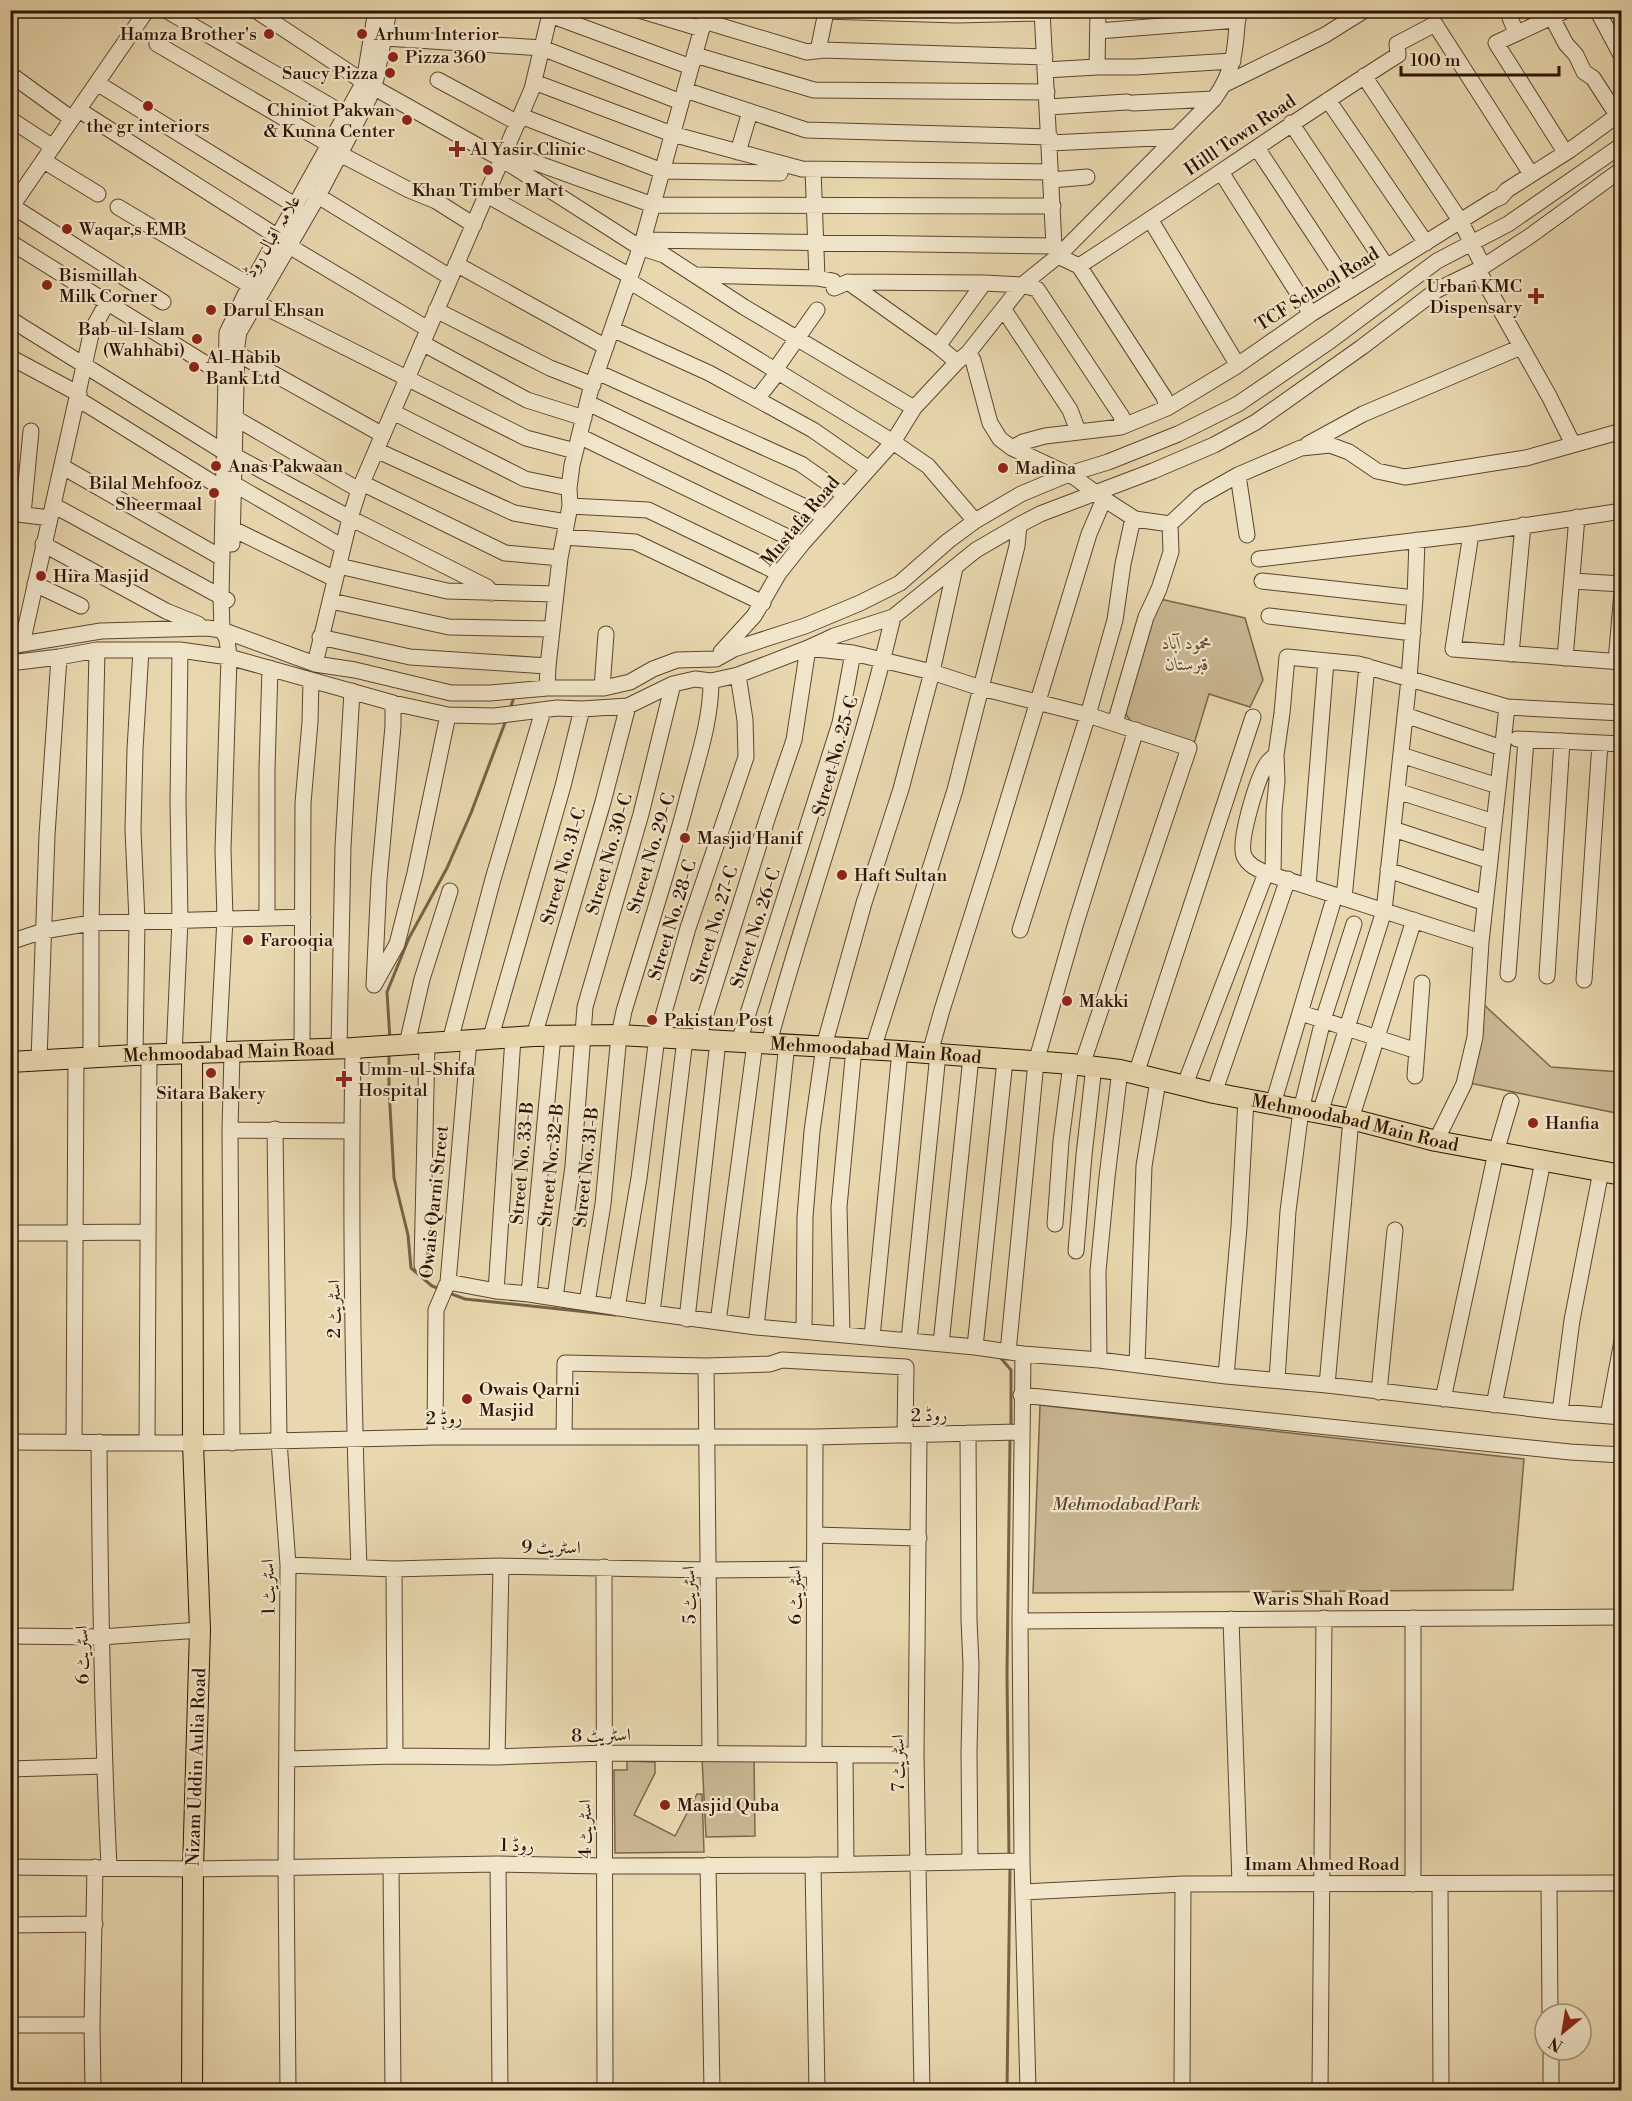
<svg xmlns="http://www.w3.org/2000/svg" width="1632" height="2101" viewBox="0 0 1632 2101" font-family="'Libre Bodoni',Amiri,serif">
<rect width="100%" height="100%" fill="#e9d8af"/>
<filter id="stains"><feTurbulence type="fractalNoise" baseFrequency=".00333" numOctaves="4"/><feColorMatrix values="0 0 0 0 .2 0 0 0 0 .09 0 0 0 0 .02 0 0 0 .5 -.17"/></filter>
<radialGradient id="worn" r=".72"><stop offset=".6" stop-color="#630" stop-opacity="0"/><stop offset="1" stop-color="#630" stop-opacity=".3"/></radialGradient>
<path fill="#c9b792" stroke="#7c654a" stroke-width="1.5" d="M1160 599 1245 618 1263 680 1250 707 1209 694 1193 747 1136 729 1125 713 1145 626Z
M1481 1002 1551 1067 1621 1072V1114L1469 1083Z
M1040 1405 1524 1459 1513 1590 1033 1593Z
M754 1757 755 1836 706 1837 702 1758Z
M627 1761 655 1762V1773L634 1815 675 1836 697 1794H702L704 1852 615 1853 614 1770H627Z"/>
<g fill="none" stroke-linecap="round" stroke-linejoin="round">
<path stroke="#786147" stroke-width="3" d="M510 709 513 700
M390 1040 387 992 409 938 447 868 471 813 506 720
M389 1052V1089L394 1178 408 1235 411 1268 432 1286 440 1289
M449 1293 465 1299 615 1315
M999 1356 1011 1370V1429
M1009 1858 1007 1673 1010 1438
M1007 2090 1010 1867"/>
<defs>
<path id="minor" d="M255 10 364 82 503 160 639 247 664 255 744 307 914 408 957 362 968 353 1022 285 1058 256 1214 99C1235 71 1236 45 1238 10
M639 10 702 29
M1042 10 1054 246 1058 256 1079 266C1186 197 1290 123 1398 55L1397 44 1435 24 1531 174
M1098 10 1097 67H1135L1233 61
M1507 10 1516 33
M1548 10 1566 44 1576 55 1584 72 1593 78 1617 115
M1597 10 1622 57
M823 11 957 15 1042 13
M169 12 346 115
M550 15 691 67
M704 21 807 52 823 50 1045 57
M1098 31 1238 20
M384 38 542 48 681 102
M157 44 330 145
M818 51 826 12 821 10
M695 55 814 90 1047 92
M1045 70 1097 67
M10 74 72 119
M1364 76 1461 222 1483 266
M438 80 518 123
M534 82 672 134 802 169 1050 172
M97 83 296 206
M1225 84 1325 35 1365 10
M685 90 806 130 1050 137
M1328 100 1426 243
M1133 103 1214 99
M1048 107 1127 102
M79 110 278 237
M521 116 662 171 780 173 782 164
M10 119 53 147
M1291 123 1387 267
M1050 143 1176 137
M1257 148 1350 289
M506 152 653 205 1053 206
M738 152 750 112
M1565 152 1496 43 1567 10
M340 154 409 190 436 201 474 225
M44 161 98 194
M813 169 817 278
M1221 172 1311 314
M1051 180 1087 177
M310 191 450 277
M487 195 630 276
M12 206 163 302
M118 207 251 286
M10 209 147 10
M1150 219 1237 364
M643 240 1054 246
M10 242 232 380
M289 246 428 329
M456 264 606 347
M1079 266 1164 397 1167 408
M1478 270 1549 396 1573 444
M697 275 817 278 833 281 834 288 848 282 984 283 1022 285 1037 289 1122 417 1121 427
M629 281 893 442 928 466 975 521
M848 282 938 346 957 362
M247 298 526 438 575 451
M436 310 550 368 593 385
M1004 310 1070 410 1078 431
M10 319 224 452
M612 329 709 373 813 430 869 469
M422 343 527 400 584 418
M938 346 984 283
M231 350 383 435
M968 353 973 360 990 423 1000 439 1012 448 1074 477 1104 499 1135 519 1170 524 1199 497 1238 475 1301 448 1330 445 1349 452 1377 471 1405 477 1526 458 1622 431
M10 357 79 394
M775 370 817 310
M597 372 801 464 845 495
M78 399 223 489
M757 399 778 372
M588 403 826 517
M393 412 525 479 569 488
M230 415 359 490
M579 436 802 544
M1308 444 1363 414 1521 347
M1012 448 1023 442 1045 436 1121 427 1167 408 1235 367 1311 314 1494 200 1501 197 1507 190 1570 150 1622 112
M376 450 514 513 566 522
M235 456 350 518 487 587 492 593
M63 467 222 558
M1238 475 1247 535
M362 483 505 553 560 558
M234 484 343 547
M53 505 227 600
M570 506 648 510 779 573
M10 513 50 518
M23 514 31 431
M233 529 335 579
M1471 534 1453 649 1622 662
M564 537 635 542 763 603
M43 544 166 611 198 624
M232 544 237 345 239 332 318 196 369 98 376 79 389 10
M1259 559 1471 534 1622 511
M339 566 447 591 556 594
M1262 581 1415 598
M1572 581 1622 584
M35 584 81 606
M331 601 449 627 552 629
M1269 616 1413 633
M320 637 410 657 548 666
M22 644 92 330 107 303
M10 646 101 631 207 628 222 630 315 664 355 670 451 693H490L547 688H604L630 682 653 669 677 660 716 659 734 649 805 626 860 603 900 583 948 541 975 521 1021 494 1069 474 1108 462 1178 434 1238 404 1330 341 1437 261 1508 224 1622 145
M808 648 853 653 932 672 981 688 1088 715 1189 748 1082 1065
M721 652 754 616 779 573 802 544 893 442 914 408
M1511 654 1523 525
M1565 658 1577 517
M1616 662 1622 592
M10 663 59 657 97 650H180L229 657 393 703 448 715 494 716 557 708 582 709 628 706 673 684 695 679 711 681 738 675 808 648 834 636 893 617 976 550 1019 525 1040 514 1153 471 1214 445 1256 422 1362 347 1437 290 1478 270 1530 236 1622 169
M315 664 350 518 359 490 532 89 551 10
M547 688 548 666 560 558 570 506 569 488 572 465 590 392 643 240 707 10
M602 688 606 634
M1405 715 1502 748
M1115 723 1146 617 1159 589 1171 552 1170 524
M1517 739 1622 744
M1276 755C1272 758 1268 761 1266 765 1257 780 1238 841 1244 856 1248 865 1257 869 1266 873L1481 942
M1401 755 1498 786
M1397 791 1494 822
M1393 829 1490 861
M1388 870 1485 903
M1273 875 1274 811 1277 781 1276 755 1282 713 1287 657 1358 664 1507 707 1622 713
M1308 886 1326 661
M1344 898 1367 666
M267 917V769L270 668
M1020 930 1088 715 1115 620 1123 564 1133 518
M10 942 43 931 91 923 303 917
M1508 974 1526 740
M1547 976 1562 741
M1584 980 1600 743
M374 985 379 880 393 726V703
M374 985 397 944 415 873 448 715
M1301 1013 1417 1051
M534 1036 603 802 628 706
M698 1039 768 816 794 740 808 648
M490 1040 563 786 582 709
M450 1041 493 879 543 711
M739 1042 840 723 853 653
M769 1043C807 901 859 762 893 617
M407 1044 422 979 450 891
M353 1048C350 1222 353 1395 359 1568
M339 1049 343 847 352 691
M873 1049 955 790 1017 546 1019 525
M302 1051 303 803 310 722 311 680
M218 1053 225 918 223 850 229 657 227 639 222 630 221 597 227 333 244 297 364 82 376 10
M930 1053 942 1010 992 852 1089 534 1104 499
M135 1055 137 921 133 830 135 749 141 650
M174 1055 180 920 178 801 180 650
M91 1058V923L97 650
M39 1060 47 835 59 657
M1136 1074 1253 717
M1415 1076 1422 983
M1184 1087 1266 873
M1214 1093 1288 879
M1273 1104 1335 895
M1320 1113 1384 911 1409 679 1415 598 1417 540
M275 1129 279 1441 288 1565 286 1866 288 2090
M230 1130 352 1131
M1436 1141 1464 1084 1475 1037 1481 942 1507 707
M1055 1224 1061 1141 1071 1064
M10 1233 147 1232
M1076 1251 1084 1155 1094 1066
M422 1265 427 1044
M445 1288 448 1282 496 1291 529 1294 652 1313 756 1327 975 1347 1023 1354 1099 1360 1226 1376 1327 1385 1560 1412 1622 1417
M496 1291 513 1038
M529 1294 553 1036
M555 1298 573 1166 585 1007 641 814 673 684
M587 1303 603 1204 619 1035 624 1011C646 938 670 866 689 792 699 755 711 719 711 681
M617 1308 639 1178 657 1037 688 928 746 757 745 720 738 675
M652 1313 685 1039
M687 1319 718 1041
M718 1322 755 1043
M756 1327 787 1044
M804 1331 805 1217 812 1131 824 1046 864 903 901 789 932 672 955 568
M842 1334 839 1207 854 1048
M872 1337 900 1051
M909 1340 938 1054
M941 1344 971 1057
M975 1347 1005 1060
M1008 1352 1036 1062 1075 926 1136 730
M1023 1354 1020 1621 1022 1861 1028 2090
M1099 1360 1098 1271 1107 1177 1120 1070
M1137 1364 1144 1166 1158 1081
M1226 1376 1239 1227 1246 1099
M1277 1380 1288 1211 1301 1110 1323 1020 1354 924
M1327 1385 1351 1119 1414 920
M1379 1392 1395 1230
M1021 1395 1570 1452 1622 1455
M1443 1399 1496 1152 1511 1101
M1494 1405 1543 1161
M1560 1412 1572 1320 1601 1171
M1608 1416 1622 1341
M968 1433 969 1620 971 1665 969 1752 970 1861
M919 1435 916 1755 922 2090
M435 1437 436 1310 448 1282 469 1040
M564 1437 565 1363 706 1366
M10 1442 193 1443 435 1437H815L1021 1432
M74 1442 76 1058
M99 1442C100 1584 102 1725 109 1866
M147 1442 149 1055
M232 1443 230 1130 232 1053
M815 1535 919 1538
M288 1565 394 1569 501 1566 708 1570 814 1569
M604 1567 605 2090
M394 1569 395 1756
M1231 1619 1240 1884
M1020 1621 1622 1617
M10 1636 101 1637 200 1630
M710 1753 706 1366 770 1364 782 1360 906 1367 905 1435
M814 1754 815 1437
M845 1756 846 1864
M497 1757 501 1566
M287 1759 395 1756 497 1757 605 1753 916 1755
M10 1769 104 1766
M498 1864 500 2090
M708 1865 712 2090
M813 1865 817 2090
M391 1866 393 2090
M10 1867 193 1869 498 1864 604 1866 813 1865 1022 1861
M1413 1884V1618
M1440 1884 1441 2090
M1549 1884 1550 2014
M1023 1892 1183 1884 1622 1883
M10 1925 95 1924
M10 2025H92
M1551 2050V2090
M93 2090 92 2025 95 1867
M1182 2090 1183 1884
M1320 2090 1324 1618"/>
<g id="major">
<path d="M192 1054 193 1443 200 1630 193 1869 192 2090"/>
<path id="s1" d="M10 1062 135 1055 353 1048 534 1036 619 1035 900 1051 1071 1064 1120 1070 1214 1093 1351 1119 1436 1141 1622 1175"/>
</g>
</defs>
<use href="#minor" stroke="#5d442e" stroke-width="17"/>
<use href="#major" stroke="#2e1303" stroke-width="22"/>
<use href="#minor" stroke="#f1e6cb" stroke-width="15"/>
<use href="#major" stroke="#e9d8af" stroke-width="20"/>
</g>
<g fill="#8f2418" stroke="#f1e6cb" stroke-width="2">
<circle cx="269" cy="34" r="6"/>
<circle cx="362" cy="34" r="6"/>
<circle cx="393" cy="57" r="6"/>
<circle cx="390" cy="73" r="6"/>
<circle cx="148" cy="106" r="6"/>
<circle cx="407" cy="120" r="6"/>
<path d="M454 140h6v6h6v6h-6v6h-6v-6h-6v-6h6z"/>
<circle cx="488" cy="170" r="6"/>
<circle cx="67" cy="229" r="6"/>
<circle cx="47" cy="285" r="6"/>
<path d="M1533 287h6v6h6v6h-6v6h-6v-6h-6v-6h6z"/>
<circle cx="211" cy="310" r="6"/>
<circle cx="197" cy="339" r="6"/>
<circle cx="194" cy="367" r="6"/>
<circle cx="216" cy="466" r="6"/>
<circle cx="1003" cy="468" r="6"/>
<circle cx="214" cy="493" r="6"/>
<circle cx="41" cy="576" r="6"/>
<circle cx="685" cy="838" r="6"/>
<circle cx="842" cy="875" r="6"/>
<circle cx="248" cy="940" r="6"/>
<circle cx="1067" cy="1001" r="6"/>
<circle cx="652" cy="1020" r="6"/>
<circle cx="211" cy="1073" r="6"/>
<path d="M341 1070h6v6h6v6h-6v6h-6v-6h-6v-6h6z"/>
<circle cx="1533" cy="1123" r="6"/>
<circle cx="467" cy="1399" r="6"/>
<circle cx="665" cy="1805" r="6"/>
</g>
<g text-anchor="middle" stroke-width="4.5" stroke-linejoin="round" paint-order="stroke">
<g font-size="18" fill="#2e1303" stroke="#f1e6cb" text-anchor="start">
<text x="257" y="40" text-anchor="end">Hamza Brother's</text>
<text x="374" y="40">Arhum Interior</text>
<text x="405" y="63">Pizza 360</text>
<text x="378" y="79" text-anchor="end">Saucy Pizza</text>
<text x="395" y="116" text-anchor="end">Chiniot Pakwan<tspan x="395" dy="21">&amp; Kunna Center</tspan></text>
<text x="148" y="132" text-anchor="middle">the gr interiors</text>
<text x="470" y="155">Al Yasir Clinic</text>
<text x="488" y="196" text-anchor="middle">Khan Timber Mart</text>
<text x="79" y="235">Waqar,s EMB</text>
<text x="59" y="281">Bismillah<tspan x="59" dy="21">Milk Corner</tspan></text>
<text x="1522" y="292" text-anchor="end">Urban KMC<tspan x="1522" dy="21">Dispensary</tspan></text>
<text x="223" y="316">Darul Ehsan</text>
<text x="185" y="335" text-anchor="end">Bab-ul-Islam<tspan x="185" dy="21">(Wahhabi)</tspan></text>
<text x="206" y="363">Al-Habib<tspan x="206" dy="21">Bank Ltd</tspan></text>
<text x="228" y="472">Anas Pakwaan</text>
<text x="1015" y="474">Madina</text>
<text x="202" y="489" text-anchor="end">Bilal Mehfooz<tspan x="202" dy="21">Sheermaal</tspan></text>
<text x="53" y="582">Hira Masjid</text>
<text x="697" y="844">Masjid Hanif</text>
<text x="854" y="881">Haft Sultan</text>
<text x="260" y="946">Farooqia</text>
<text x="1079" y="1007">Makki</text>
<text x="664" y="1026">Pakistan Post</text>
<text x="358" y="1075">Umm-ul-Shifa<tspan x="358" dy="21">Hospital</tspan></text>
<text x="211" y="1099" text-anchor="middle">Sitara Bakery</text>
<text x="1545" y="1129">Hanfia</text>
<text x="479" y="1395">Owais Qarni<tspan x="479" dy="21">Masjid</tspan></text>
<text x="677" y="1811">Masjid Quba</text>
</g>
<g font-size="18" fill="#2e1303" stroke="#f1e6cb">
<text transform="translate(1240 135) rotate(-34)" y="6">Hilll Town Road</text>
<text transform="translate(272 236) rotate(-59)" y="6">علامہ اقبال روڈ</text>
<text transform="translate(1317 289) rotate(-32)" y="6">TCF School Road</text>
<text transform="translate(800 521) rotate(-50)" y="6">Mustafa Road</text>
<text transform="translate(835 756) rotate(-74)" y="6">Street No. 25-C</text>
<text transform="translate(651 853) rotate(-73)" y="6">Street No. 29-C</text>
<text transform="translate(609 854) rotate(-74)" y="6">Street No. 30-C</text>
<text transform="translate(563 866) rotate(-74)" y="6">Street No. 31-C</text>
<text transform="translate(672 920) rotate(-73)" y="6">Street No. 28-C</text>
<text transform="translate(714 925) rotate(-73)" y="6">Street No. 27-C</text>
<text transform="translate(755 928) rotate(-72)" y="6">Street No. 26-C</text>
<text dy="6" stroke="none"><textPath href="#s1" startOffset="867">Mehmoodabad Main Road</textPath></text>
<text dy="6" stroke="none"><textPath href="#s1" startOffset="219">Mehmoodabad Main Road</textPath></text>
<text dy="6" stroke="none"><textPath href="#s1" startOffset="1353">Mehmoodabad Main Road</textPath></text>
<text transform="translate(522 1163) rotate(-85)" y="6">Street No. 33-B</text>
<text transform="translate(551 1165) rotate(-84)" y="6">Street No. 32-B</text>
<text transform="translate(586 1167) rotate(-84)" y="6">Street No. 31-B</text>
<text transform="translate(434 1202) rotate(-84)" y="6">Owais Qarni Street</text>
<text transform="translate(334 1309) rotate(-90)" y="6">اسٹریٹ 2</text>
<text transform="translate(929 1415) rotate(-1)" y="6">روڈ 2</text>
<text transform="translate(444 1418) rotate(-1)" y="6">روڈ 2</text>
<text transform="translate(551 1547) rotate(1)" y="6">اسٹریٹ 9</text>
<text transform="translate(268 1587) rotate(-91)" y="6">اسٹریٹ 1</text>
<text transform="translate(689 1595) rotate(-91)" y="6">اسٹریٹ 5</text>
<text transform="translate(795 1595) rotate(-90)" y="6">اسٹریٹ 6</text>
<text x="1321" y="1605">Waris Shah Road</text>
<text transform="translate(82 1655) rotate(-91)" y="6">اسٹریٹ 6</text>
<text transform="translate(601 1735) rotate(-1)" y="6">اسٹریٹ 8</text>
<text transform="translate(898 1763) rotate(-90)" y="6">اسٹریٹ 7</text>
<text transform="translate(196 1767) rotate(-88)" y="6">Nizam Uddin Aulia Road</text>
<text transform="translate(585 1829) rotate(-90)" y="6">اسٹریٹ 4</text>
<text transform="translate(517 1845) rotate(1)" y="6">روڈ 1</text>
<text x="1322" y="1870">Imam Ahmed Road</text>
</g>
<g font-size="18" font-style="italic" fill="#5c442e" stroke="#f1e6cb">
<text x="1187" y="649">محمود آباد<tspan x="1187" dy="21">قبرستان</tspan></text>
<text x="1126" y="1510">Mehmodabad Park</text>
</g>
</g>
<rect width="1632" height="2101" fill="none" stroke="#e9d8af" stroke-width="36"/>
<rect x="12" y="12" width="1608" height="2077" fill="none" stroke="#2e1303" stroke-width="3"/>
<rect x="18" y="18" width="1596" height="2065" fill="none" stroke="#2e1303" stroke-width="1.5"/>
<g transform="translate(1563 2032) rotate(210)"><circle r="28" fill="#f1e6cb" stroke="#a3927b" stroke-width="1.5"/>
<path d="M0-4.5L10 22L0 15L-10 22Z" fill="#8f2418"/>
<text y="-9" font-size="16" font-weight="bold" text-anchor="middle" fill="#2e1303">N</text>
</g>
<path d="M1401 66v9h158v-9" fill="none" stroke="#2e1303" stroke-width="3"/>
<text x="1410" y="66" font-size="18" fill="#2e1303" stroke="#f1e6cb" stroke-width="4.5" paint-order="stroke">100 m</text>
<rect width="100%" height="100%" filter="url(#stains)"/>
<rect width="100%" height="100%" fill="url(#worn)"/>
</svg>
